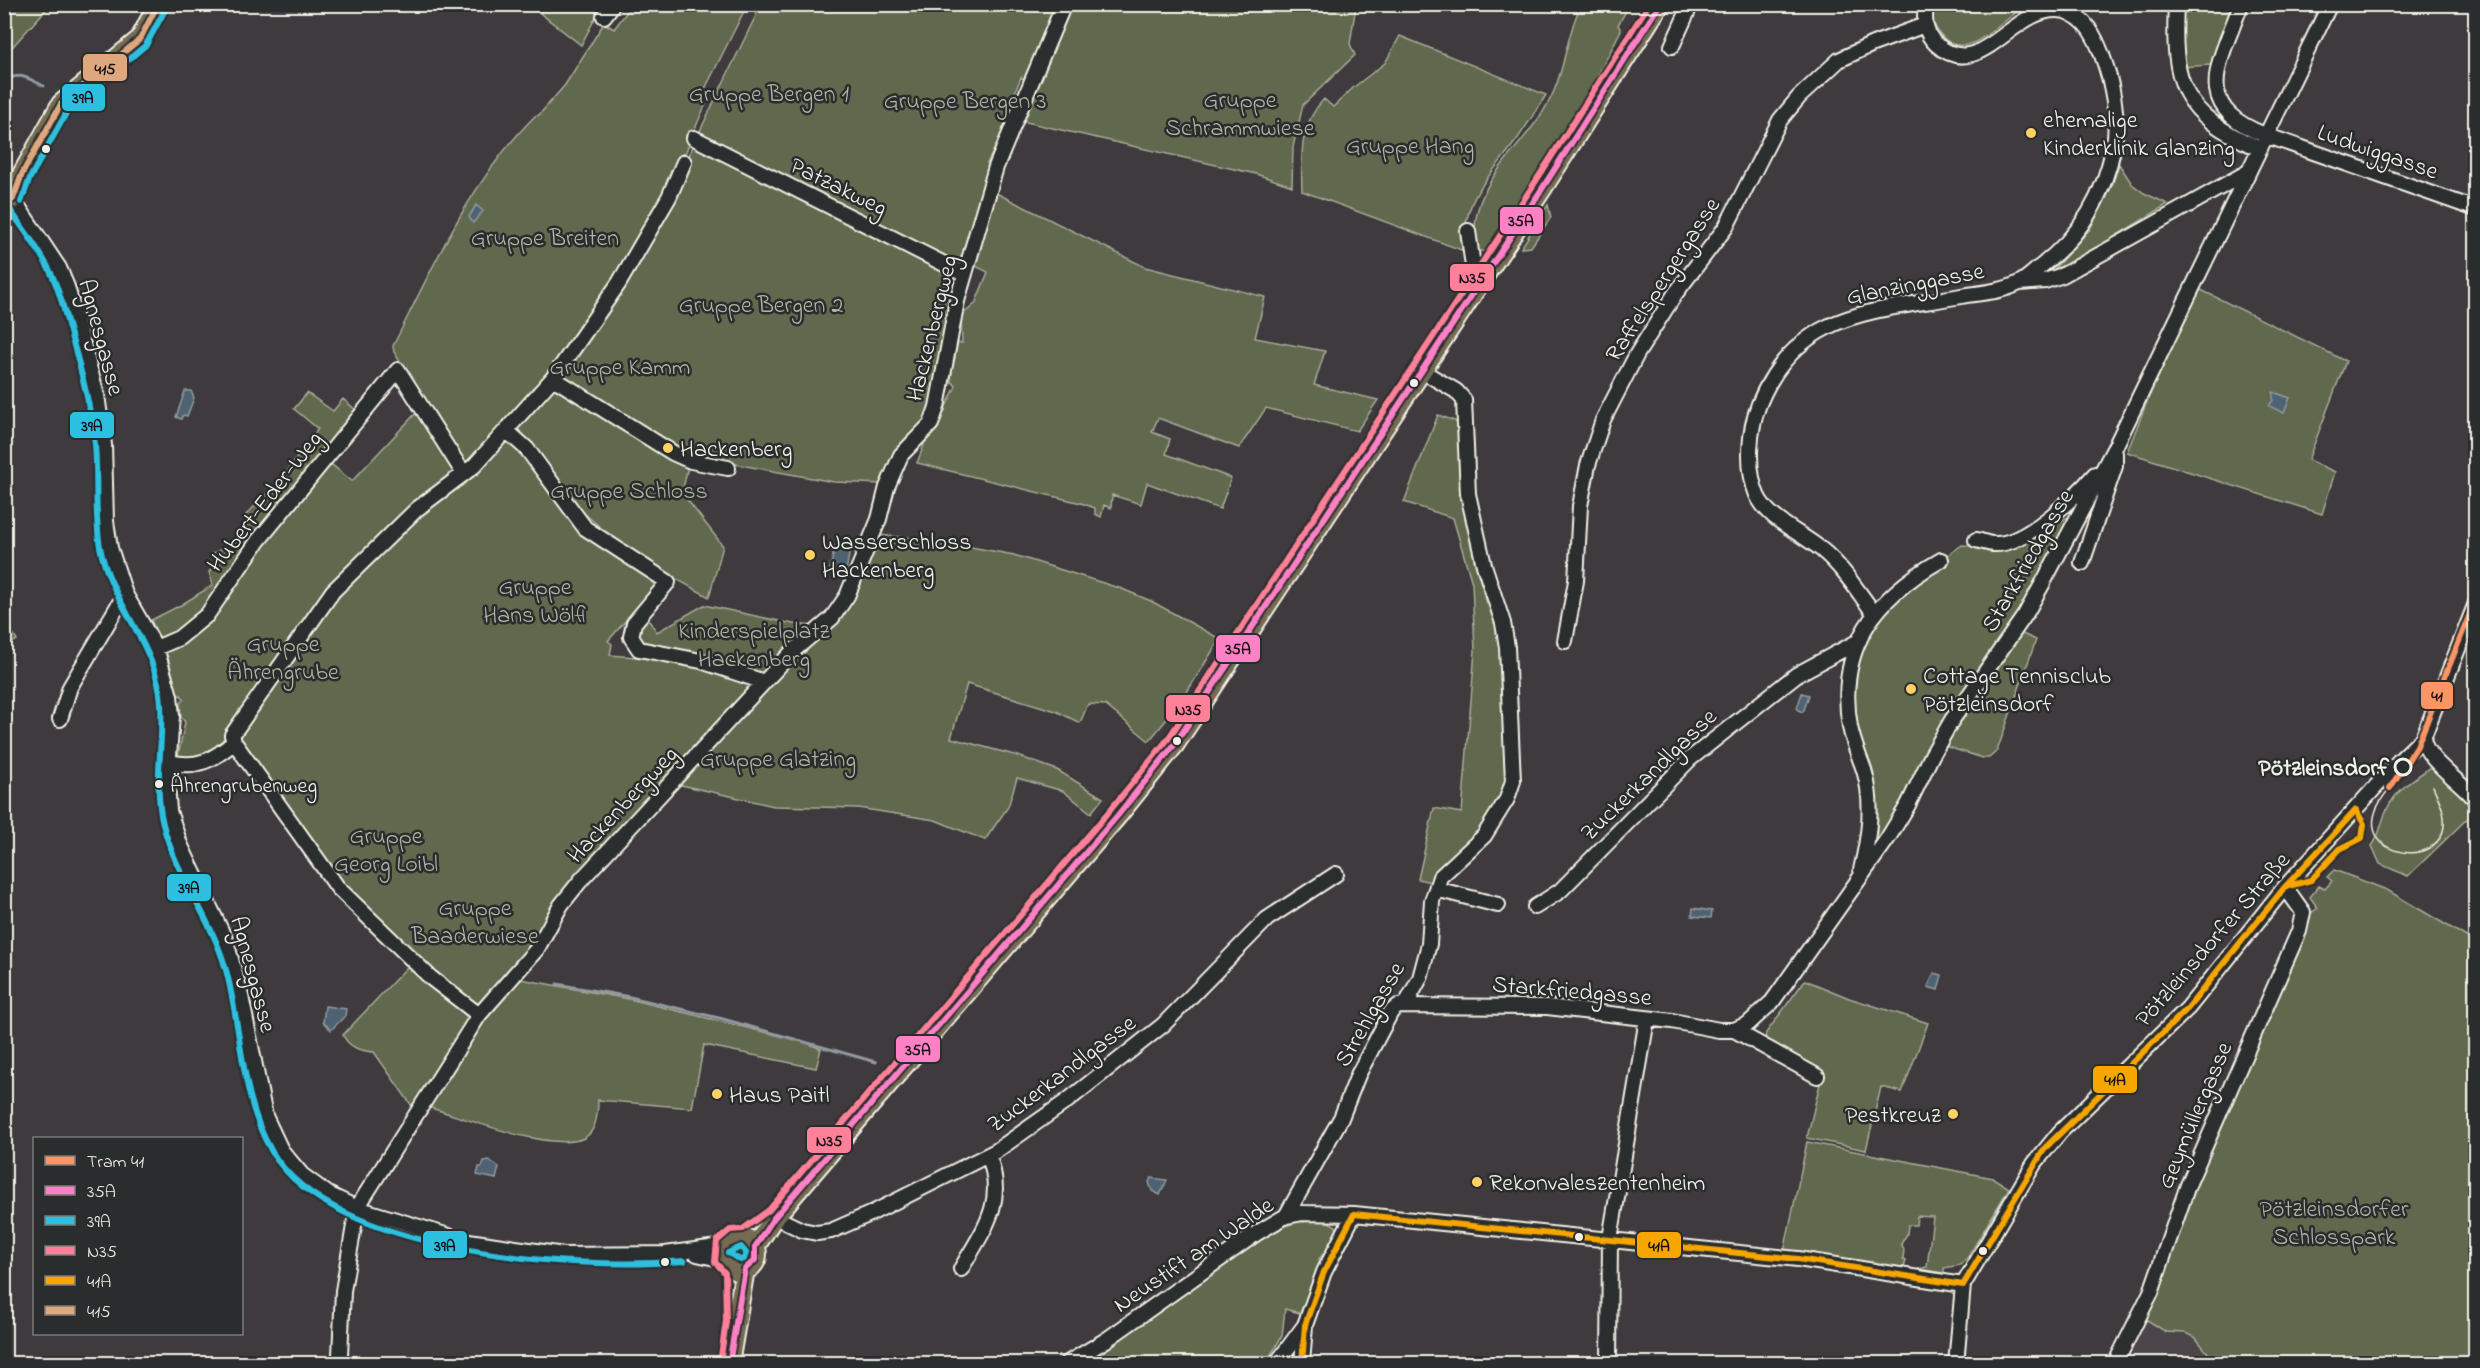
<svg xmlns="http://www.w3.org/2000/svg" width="2480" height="1368" viewBox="0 0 2480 1368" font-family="'Indie Flower',sans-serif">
<rect width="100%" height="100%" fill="#3e3a3d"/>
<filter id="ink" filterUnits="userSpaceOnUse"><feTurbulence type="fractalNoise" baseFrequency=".0167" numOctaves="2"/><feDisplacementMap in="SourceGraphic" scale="12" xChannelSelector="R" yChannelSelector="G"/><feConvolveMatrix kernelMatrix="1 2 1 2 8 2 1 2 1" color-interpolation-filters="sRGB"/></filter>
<g filter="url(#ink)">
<path fill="#4c4448" d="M2144 1318 2190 1332 2226 1364H2123Z"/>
<path fill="#61674d" stroke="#aaac9a" stroke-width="1.5" d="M5 4 50 5 5 55 4 5Z
M547 4H602V5L581 45 540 13Z
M1062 4 1029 80 1021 77 1014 95 1022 98 987 163 992 166V191L1145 267 1265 297 1255 338 1325 351 1314 385 1378 400 1357 431 1266 408 1239 448 1158 418 1152 432 1170 439 1166 454 1231 478 1220 509 1147 483 1141 504 1112 495 1111 508 1104 505 1101 517 1095 514V508L1081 503 917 463 924 445 923 441 937 415 943 413 956 386 951 381 944 385 952 341 962 343 961 316 975 304 988 272 972 264 928 420 882 484 834 482 685 455 558 376 622 289 672 197 695 141 761 5Z
M632 5H747L701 97 707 102C693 130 684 160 671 187 634 260 584 325 536 390L533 389 493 441 467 468 394 352 393 346C434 265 470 181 535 116L539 115 565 85 604 23 614 29Z
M1068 5H1356L1350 44 1355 55 1303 105 1293 147 1292 186 1256 174 1017 120Z
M1581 5H1617L1626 11 1618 25 1621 30 1619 34 1589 93 1485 252 1477 250C1462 182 1530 148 1554 91 1566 63 1567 33 1581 5Z
M1933 5H2028C2004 16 1967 67 1941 35 1933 26 1930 16 1933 5Z
M2178 5H2235L2211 65 2179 67Z
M1400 36 1546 95C1537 109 1528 124 1518 138 1489 179 1462 196 1464 251L1302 191C1301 156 1299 125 1324 99L1333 107 1354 87 1385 63Z
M2119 164 2132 184 2144 193 2168 204 2074 262 2054 269 2090 229 2112 186Z
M1548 205 1551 217 1531 247 1521 248Z
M2199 289 2346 361 2308 460 2335 472 2322 514 2127 452 2159 372Z
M550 387H556L688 466 682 493 723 546 709 597 632 555 561 493 570 517 651 576 655 587 608 641 612 644 610 655C663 658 701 666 752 684L754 688 481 1004 477 1005 431 972 343 885 237 733 232 729C217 747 202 763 178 756L185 722 181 717 180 703 184 699 181 695 178 696 168 657 151 620 181 605 213 585 209 572 217 562 213 553 249 536 245 516 280 481 318 429 294 409 307 393 333 411 343 399 358 412 326 460 352 481 418 411 458 471 360 569Z
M1438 415 1455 421 1461 430 1479 554 1474 560 1487 603 1495 602 1503 632 1510 780 1489 826 1434 883 1418 879 1434 808 1462 813 1475 651 1472 583 1453 518 1404 502Z
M2072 515 2029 601 1901 812 1877 841C1877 816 1878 791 1871 768 1868 756 1861 745 1858 733 1849 697 1854 650 1875 618 1892 592 1937 563 1962 545L2004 550Z
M877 535 928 539 1014 555 1122 589 1151 601 1220 639 1180 703 1149 741 1105 705 1088 704 1080 723 1056 711 967 684 951 738 1018 756 1057 770 1103 798 1091 813 1063 791 1017 778 1008 807 985 840 935 820 858 808 774 806 677 784 796 653 836 621Z
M704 605 793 624 817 626 763 674 652 647 641 642 637 633 645 615 657 632Z
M5 621 17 640 5 647H4Z
M2020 633 2036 640 1997 751 1989 758H1983L1941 745Z
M2433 766 2475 811 2408 876 2380 864 2372 846C2380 835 2381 823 2386 811 2396 790 2414 778 2433 766Z
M2334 870 2387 890 2475 942V1363H2216L2195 1337 2185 1333 2166 1332 2144 1318 2214 1137 2311 913 2318 908 2310 897 2319 886 2325 889 2332 881 2327 877Z
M408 966 462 1011 469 1019 414 1109 374 1052C361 1051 349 1048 343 1035Z
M515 978 629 999 805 1042 821 1049 816 1068 704 1045 692 1108 598 1100C598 1112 596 1132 584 1138 553 1153 465 1118 431 1108L429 1107 492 1004Z
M1805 980 1849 998 1928 1023 1902 1092 1881 1087 1866 1150 1807 1138 1823 1071 1765 1040 1766 1033Z
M1807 1142 1993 1178 2009 1188 1968 1257 1960 1265 1944 1268V1273L1918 1269 1927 1267 1933 1217 1917 1216 1916 1225H1908L1907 1234 1901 1244 1904 1249 1903 1259 1906 1260 1904 1268 1784 1252Z
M1325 1220 1336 1226C1339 1240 1327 1249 1319 1259H1325L1300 1313 1285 1309 1282 1336 1266 1363 1079 1364 1279 1228 1298 1222Z
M732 1253a7 7 0 1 1 14 0a7 7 0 1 1-14 0Z"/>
<path fill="#4f6272" stroke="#919ba1" stroke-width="1.5" d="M476 205 483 211 473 223 469 217Z
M185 391H191L194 398 187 416 183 415 181 419 176 417Z
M2273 392 2290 398 2284 413 2269 406 2273 400Z
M835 546 850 549 846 572 830 569Z
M1802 693 1809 695 1804 710 1801 712 1797 708Z
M1693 908 1712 911 1711 918 1692 916Z
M1934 973 1942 975 1938 990 1928 987Z
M325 1006 346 1009 345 1016 331 1030 323 1022Z
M489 1160 499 1167 496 1179 477 1175 479 1167H482L484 1161Z
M1151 1178 1167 1180 1160 1195 1152 1191 1149 1182Z"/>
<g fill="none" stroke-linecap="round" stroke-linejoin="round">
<path stroke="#919ba1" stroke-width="3" d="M4 82C18 70 29 79 44 86
M557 984 630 997 723 1019 876 1062"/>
<defs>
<path id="minor" d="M2176 4C2172 85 2182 114 2258 148
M2241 4C2220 63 2189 106 2265 135L2476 209
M604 16 613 4
M1672 46 1691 4
M694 138 964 274
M13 199 59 268 67 287 97 395 104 445 106 521 110 548 125 594 156 648 170 696 172 716 167 783 169 811 180 844 226 941 241 996 265 1116 281 1150 302 1175 328 1194 357 1208 462 1240 564 1255 665 1254 725 1246
M1468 231 1473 266 1486 275
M2020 283 2045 281 2063 275 2246 173
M553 378 673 453 691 461 728 468
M507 431 527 449 585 528 668 582 634 623 631 637 639 649 701 661 764 682
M1976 540C1982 541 1988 544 1994 544 2025 546 2076 496 2095 474
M2082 563 2115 466V453
M1874 613C1858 592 1843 567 1822 550 1802 533 1768 520 1757 495 1746 468 1749 430 1759 404 1797 310 1874 312 1961 296 1979 293 2002 292 2019 283 2026 280 2034 272 2040 267 2081 235 2104 197 2114 145 2119 116 2112 82 2102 55 2095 36 2086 18 2065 11 2014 0 1982 86 1936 44 1924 33 1924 19 1926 4
M1565 641 1576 581 1580 506 1588 465 1603 420 1637 354 1675 294 1726 227 1780 120 1799 97 1839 60 1873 44 1925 25
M156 648 179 638 207 615 258 541 398 370 464 474
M60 719 70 687 125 594
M2423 738C2425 760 2461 781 2476 800
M234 742 232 735 333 591 417 509 474 466 553 378 619 283 669 197 684 162
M234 742 338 888 431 978 479 1015
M170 762C196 769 214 760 234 742
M1861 870C1869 837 1874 803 1864 770 1859 756 1853 742 1850 727 1836 647 1876 597 1941 560
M1436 889 1498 905
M1535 907 1560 891 1690 759 1796 675 1859 641
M1406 1004 1420 978 1429 944 1432 901 1440 877 1484 836 1507 799 1513 781 1507 647 1503 623 1484 565 1468 494 1464 400 1456 391 1422 371
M1734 1030 1817 1076
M1286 1216 1341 1118 1358 1075 1391 1012 1398 1006 1547 1007 1672 1021 1719 1030H1734L1748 1024 1772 1002 1888 838 1908 805 1932 755 1952 720 2025 615 2044 581 2116 445 2330 4
M775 1217 802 1230 817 1233 831 1231 870 1214 996 1151 1067 1101 1163 1025 1267 919 1336 874
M697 1254 724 1260
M961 1269C984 1229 1007 1202 988 1155
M340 1355 343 1291 357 1208 479 1015 537 949 561 905 581 880 792 652 832 618 847 596 879 519 887 487 901 455 931 424 937 407 957 301 996 167 1064 4
M1066 1364 1106 1340 1257 1233 1286 1216 1302 1213 1354 1214 1798 1259 1963 1285
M1276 1364 1305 1325
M1302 1364 1305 1325 1324 1272 1354 1214
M1609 1364 1610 1239 1647 1019
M1956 1364 1963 1285 2034 1164 2060 1132 2188 1008 2285 887 2399 761 2423 738 2476 603
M2115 1364 2151 1292 2188 1185 2299 931 2303 912 2285 887"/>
<path id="major" d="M4 205 13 199 22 174 61 104 140 39 158 4
M723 1254a17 17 0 1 1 34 0a17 17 0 1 1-34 0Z
M755 1247 773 1219 1118 815 1175 744 1542 189 1660 4
M729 1364 745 1269"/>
</defs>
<use href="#minor" stroke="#f4f1e8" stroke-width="18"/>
<use href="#major" stroke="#f4f1e8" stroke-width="22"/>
<use href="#minor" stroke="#2a2d2e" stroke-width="14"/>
<use href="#major" stroke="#756b52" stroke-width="18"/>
<path stroke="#f4f1e8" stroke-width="1.5" d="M2390 788C2331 857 2450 877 2444 817 2443 806 2437 796 2433 786"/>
<defs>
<path id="bus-1" d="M755 1247 773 1219 1118 815 1175 744 1542 189 1660 4
M729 1364 745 1269 755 1260V1247"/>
<path id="bus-2" d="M21 202 30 178 68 110 146 45 166 8
M6 204C21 226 38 247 50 271 60 290 64 311 70 332 81 369 91 407 95 445 98 479 94 513 100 547 110 600 152 640 160 694 166 737 152 781 163 824 175 875 212 918 226 970 242 1029 240 1098 272 1152 332 1254 577 1271 684 1261
M741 1247 746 1253 744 1259 740 1260 728 1253Z"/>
<path id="bus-3" d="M720 1363 726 1321 725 1273 715 1262 717 1241 730 1230 743 1229 769 1210 1111 809 1168 739 1534 184 1649 4"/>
<path id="bus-4" d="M2356 810 2364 824 2362 838 2340 849 2311 880 2285 887Z
M1354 1214 1798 1259 1963 1285
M1963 1285 2045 1148 2188 1008 2285 887
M1302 1364 1305 1325 1324 1272 1354 1214"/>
<path id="bus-5" d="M4 205 13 199 22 174 61 104 140 39 158 4"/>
</defs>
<use href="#bus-1" stroke="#2a2d2e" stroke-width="10"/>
<use href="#bus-2" stroke="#2a2d2e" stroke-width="10"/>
<use href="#bus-3" stroke="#2a2d2e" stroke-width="10"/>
<use href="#bus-4" stroke="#2a2d2e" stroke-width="10"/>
<use href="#bus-5" stroke="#2a2d2e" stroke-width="10"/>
<use href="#bus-1" stroke="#ff80c5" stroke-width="6"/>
<use href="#bus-2" stroke="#2dbfdf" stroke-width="6"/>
<use href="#bus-3" stroke="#ff8098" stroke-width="6"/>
<use href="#bus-4" stroke="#f7a600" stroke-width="6"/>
<use href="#bus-5" stroke="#dfa77e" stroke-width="6"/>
<defs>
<path id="tram-1" d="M2390 788 2417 746 2476 599"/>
</defs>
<use href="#tram-1" stroke="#2a2d2e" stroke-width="10"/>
<use href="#tram-1" stroke="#fb9564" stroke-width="6"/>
</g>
</g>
<g fill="#ffd166" stroke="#2a2d2e" stroke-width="2">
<circle cx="2031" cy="133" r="6"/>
<circle cx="668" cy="448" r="6"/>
<circle cx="810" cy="555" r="6"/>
<circle cx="1911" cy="689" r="6"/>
<circle cx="717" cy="1094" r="6"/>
<circle cx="1953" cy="1114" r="6"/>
<circle cx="1477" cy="1182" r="6"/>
</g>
<g fill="#f4f1e8" stroke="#2a2d2e" stroke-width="2">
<circle cx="46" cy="149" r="5"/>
<circle cx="1414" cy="383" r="5"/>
<circle cx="1177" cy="741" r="5"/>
<circle cx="159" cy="784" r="5"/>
<circle cx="1579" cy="1237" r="5"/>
<circle cx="1983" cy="1251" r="5"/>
<circle cx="665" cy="1262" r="5"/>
</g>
<circle fill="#2a2d2e" stroke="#f4f1e8" stroke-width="3" cx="2403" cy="767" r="8"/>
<g text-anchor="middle" stroke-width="5" stroke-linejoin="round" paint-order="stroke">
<g font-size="22" fill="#f4f1e8" stroke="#2a2d2e" text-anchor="start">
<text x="170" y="792">Ährengrubenweg</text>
</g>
<g font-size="24" fill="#b2b3a2" stroke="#2a2d2e">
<text x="769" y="101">Gruppe Bergen 1</text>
<text x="1240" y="107">Gruppe<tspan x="1240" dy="28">Schrammwiese</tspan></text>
<text x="965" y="108">Gruppe Bergen 3</text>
<text x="1410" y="153">Gruppe Hang</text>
<text x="545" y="245">Gruppe Breiten</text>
<text x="761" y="312">Gruppe Bergen 2</text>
<text x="620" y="374">Gruppe Kamm</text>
<text x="629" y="498">Gruppe Schloss</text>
<text x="535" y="594">Gruppe<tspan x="535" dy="28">Hans Wölfl</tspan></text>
<text x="754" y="638">Kinderspielplatz<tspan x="754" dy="28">Hackenberg</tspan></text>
<text x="283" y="651">Gruppe<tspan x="283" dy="28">Ährengrube</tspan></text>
<text x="778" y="766">Gruppe Glatzing</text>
<text x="386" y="843">Gruppe<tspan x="386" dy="28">Georg Loibl</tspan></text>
<text x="475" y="915">Gruppe<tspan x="475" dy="28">Baaderwiese</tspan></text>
<text x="2334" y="1216">Pötzleinsdorfer<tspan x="2334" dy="28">Schlosspark</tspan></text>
</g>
<g font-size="24" fill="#f4f1e8" stroke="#2a2d2e" text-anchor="start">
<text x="2043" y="127">ehemalige<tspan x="2043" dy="28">Kinderklinik Glanzing</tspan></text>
<text x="680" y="456">Hackenberg</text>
<text x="822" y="549">Wasserschloss<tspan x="822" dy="28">Hackenberg</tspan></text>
<text x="1923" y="683">Cottage Tennisclub<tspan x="1923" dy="28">Pötzleinsdorf</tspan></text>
<text x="729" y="1102">Haus Paitl</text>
<text x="1941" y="1122" text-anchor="end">Pestkreuz</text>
<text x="1489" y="1190">Rekonvaleszentenheim</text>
</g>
<g font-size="24" fill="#f4f1e8" stroke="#2a2d2e">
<text transform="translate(2378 151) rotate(19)" y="8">Ludwiggasse</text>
<text transform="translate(839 186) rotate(26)" y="8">Patzakweg</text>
<text transform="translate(1662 279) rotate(-57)" y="8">Raffelspergergasse</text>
<text transform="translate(1915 283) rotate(-11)" y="8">Glanzinggasse</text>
<text transform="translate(931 328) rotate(-76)" y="8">Hackenbergweg</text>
<text transform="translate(102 337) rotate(75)" y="8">Agnesgasse</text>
<text transform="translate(264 501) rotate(-52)" y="8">Hubert-Eder-Weg</text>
<text transform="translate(2027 560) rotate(-60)" y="8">Starkfriedgasse</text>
<text transform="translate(1648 774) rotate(-44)" y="8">Zuckerkandlgasse</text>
<text transform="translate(622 804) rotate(-47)" y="8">Hackenbergweg</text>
<text transform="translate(2212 939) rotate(-49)" y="8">Pötzleinsdorfer Straße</text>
<text transform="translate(254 974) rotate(75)" y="8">Agnesgasse</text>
<text transform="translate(1572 990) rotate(5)" y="8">Starkfriedgasse</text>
<text transform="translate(1369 1014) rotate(-60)" y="8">Strehlgasse</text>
<text transform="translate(1061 1073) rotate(-37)" y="8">Zuckerkandlgasse</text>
<text transform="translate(2194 1115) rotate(-67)" y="8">Geymüllergasse</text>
<text transform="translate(1193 1254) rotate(-34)" y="8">Neustift am Walde</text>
</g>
<g font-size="24" font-weight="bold" fill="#f4f1e8" stroke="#2a2d2e" text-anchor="end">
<text x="2389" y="775">Pötzleinsdorf</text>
</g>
</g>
<g stroke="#2a2d2e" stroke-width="2">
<rect x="82" y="53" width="46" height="29" rx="6" fill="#dfa77e"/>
<rect x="61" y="83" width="45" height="29" rx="6" fill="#2dbfdf"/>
<rect x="1499" y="206" width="45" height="29" rx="6" fill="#ff80c5"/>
<rect x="1449" y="263" width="46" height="29" rx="6" fill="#ff8098"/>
<rect x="69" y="411" width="46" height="28" rx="6" fill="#2dbfdf"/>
<rect x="1215" y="634" width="46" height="29" rx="6" fill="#ff80c5"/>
<rect x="2420" y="681" width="34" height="29" rx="6" fill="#fb9564"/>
<rect x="1165" y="694" width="46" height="29" rx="6" fill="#ff8098"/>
<rect x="166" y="873" width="46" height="29" rx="6" fill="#2dbfdf"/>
<rect x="895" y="1035" width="46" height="28" rx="6" fill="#ff80c5"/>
<rect x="2092" y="1065" width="46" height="29" rx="6" fill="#f7a600"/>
<rect x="806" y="1126" width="46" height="28" rx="6" fill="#ff8098"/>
<rect x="422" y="1230" width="46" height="29" rx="6" fill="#2dbfdf"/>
<rect x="1636" y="1231" width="46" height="28" rx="6" fill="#f7a600"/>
</g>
<g font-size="16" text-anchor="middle" font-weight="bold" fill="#111">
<text x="105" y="74">415</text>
<text x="83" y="103">39A</text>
<text x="1521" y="226">35A</text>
<text x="1472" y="283">N35</text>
<text x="92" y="431">39A</text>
<text x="1238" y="654">35A</text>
<text x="2437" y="701">41</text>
<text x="1188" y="715">N35</text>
<text x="189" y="893">39A</text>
<text x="918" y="1055">35A</text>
<text x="2115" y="1085">41A</text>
<text x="829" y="1146">N35</text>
<text x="445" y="1251">39A</text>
<text x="1659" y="1251">41A</text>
</g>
<rect width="2480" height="1368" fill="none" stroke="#2a2d2e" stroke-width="24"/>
<rect x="12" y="12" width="2456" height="1344" fill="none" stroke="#f4f1e8" stroke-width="2" filter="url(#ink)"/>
<rect x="33" y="1137" width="210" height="198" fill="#2a2d2e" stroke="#7b7b78" stroke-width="1.5"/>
<rect x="45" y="1156" width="30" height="9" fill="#fb9564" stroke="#7b7b78" stroke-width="1.5"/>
<text x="87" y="1167" font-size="18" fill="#f4f1e8">Tram 41</text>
<rect x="45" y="1186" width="30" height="9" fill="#ff80c5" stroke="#7b7b78" stroke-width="1.5"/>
<text x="87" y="1197" font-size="18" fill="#f4f1e8">35A</text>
<rect x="45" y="1216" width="30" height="9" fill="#2dbfdf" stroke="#7b7b78" stroke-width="1.5"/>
<text x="87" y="1227" font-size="18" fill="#f4f1e8">39A</text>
<rect x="45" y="1246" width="30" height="9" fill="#ff8098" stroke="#7b7b78" stroke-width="1.5"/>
<text x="87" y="1257" font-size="18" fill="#f4f1e8">N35</text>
<rect x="45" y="1276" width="30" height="9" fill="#f7a600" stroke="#7b7b78" stroke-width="1.5"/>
<text x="87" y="1287" font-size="18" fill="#f4f1e8">41A</text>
<rect x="45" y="1306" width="30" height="9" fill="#dfa77e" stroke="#7b7b78" stroke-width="1.5"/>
<text x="87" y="1317" font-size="18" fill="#f4f1e8">415</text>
</svg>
